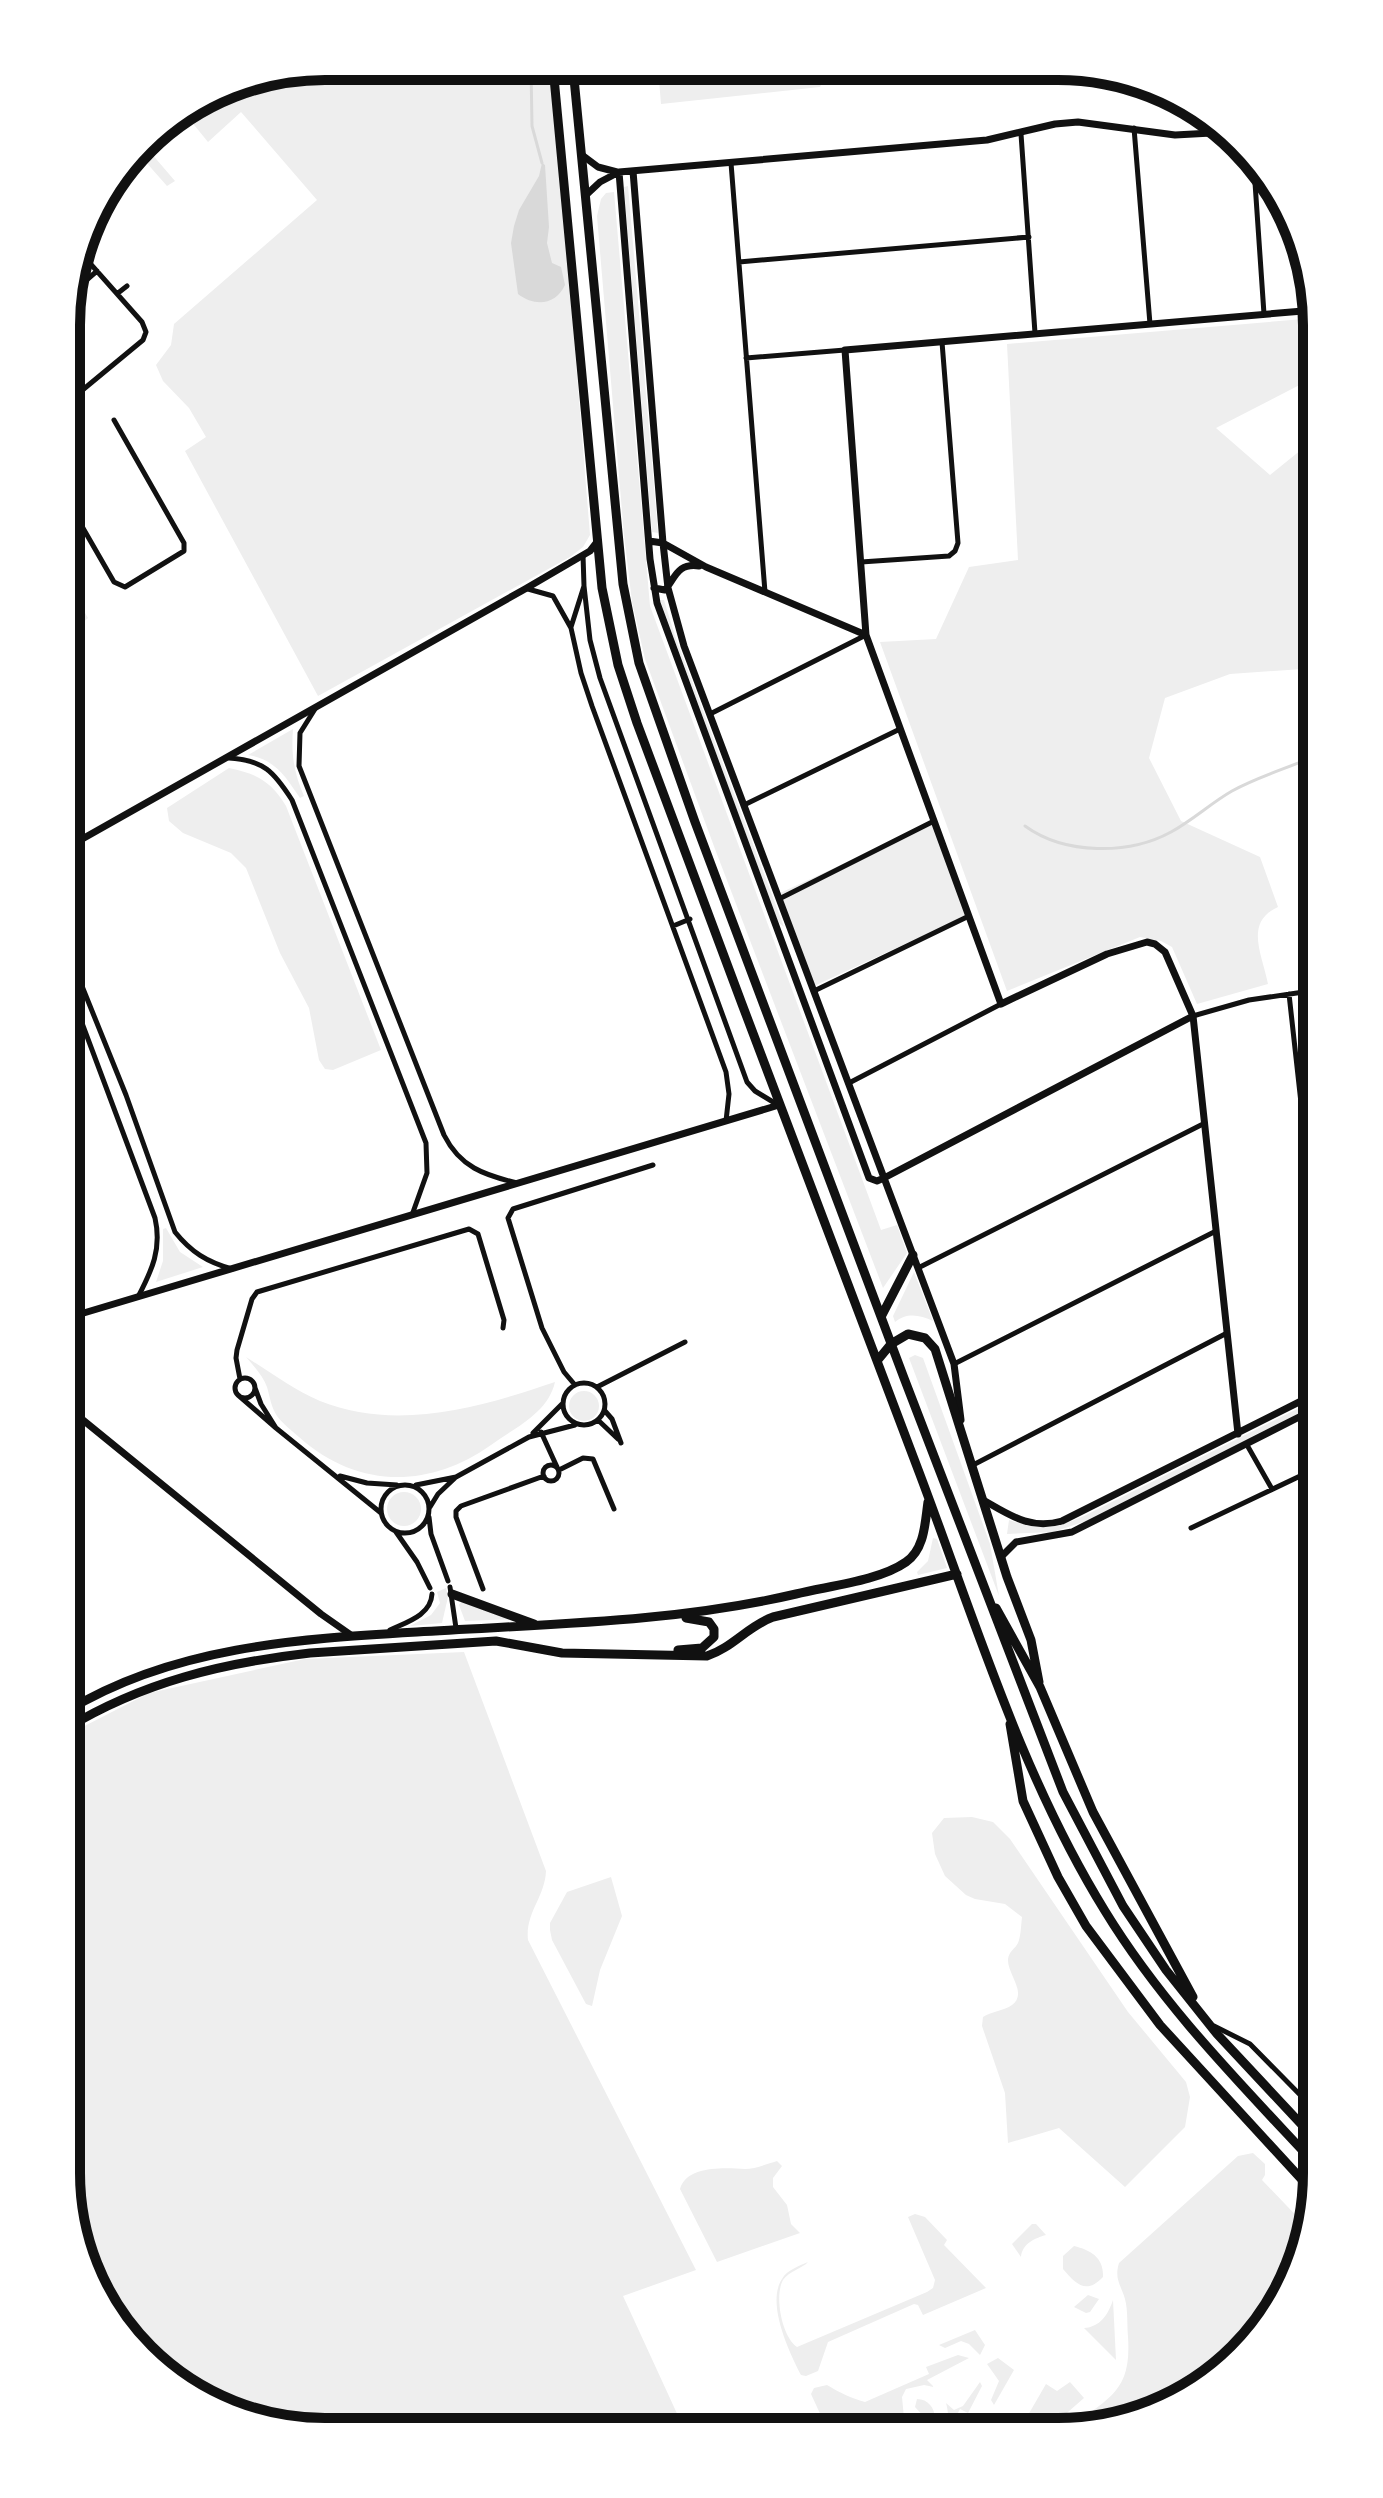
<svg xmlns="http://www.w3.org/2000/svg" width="1383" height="2498" viewBox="0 0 1383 2498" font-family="'Noto Serif',serif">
<rect width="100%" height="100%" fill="#fff"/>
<path fill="#eee" d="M325 66 552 67 590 535 583 547 570 557 318 696 185 451 206 437 189 408 163 381 156 365 171 345 174 324 317 200 241 112 208 142 186 115 202 101 226 86Z
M658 68 828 69 820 87 661 104Z
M145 146 175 181 167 186 137 152Z
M628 186 658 533 652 532 624 187Z
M614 192 650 606 881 1230 897 1225 907 1253 883 1288 715 849 645 659 632 602 624 535 597 216 601 199 606 193Z
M1316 318 1317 376 1216 428 1270 475 1317 437V668L1230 674 1165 698 1149 758 1181 821 1260 857 1278 907C1244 922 1262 954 1268 984L1197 1004 1172 947 1161 941 1140 937 1007 991 880 642 936 639 969 567 1018 560 1007 344Z
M68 584 88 618 68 635Z
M660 600H664L675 636 784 927 778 922Z
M293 729C291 755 294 773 304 796L300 798C285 776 276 760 248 755Z
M229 768C257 774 271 781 286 806L381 1050 333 1070 325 1069 319 1060 309 1008 280 953 246 868 231 853 183 833 169 821 167 808Z
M936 821 970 914 814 986 780 893Z
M166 1228 180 1252 203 1267 156 1282 163 1261V1229Z
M914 1272 933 1321C920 1315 907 1312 895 1322L893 1316Z
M915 1355 923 1358 990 1544 999 1596 909 1358Z
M246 1357C270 1372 294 1390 320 1401 397 1432 481 1407 555 1382 548 1413 516 1427 491 1445 429 1489 357 1489 299 1437 292 1431 283 1424 277 1416 271 1407 270 1397 267 1387 263 1376 254 1366 246 1357Z
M569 1406a15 15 0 1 1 30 0a15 15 0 1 1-30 0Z
M1317 1399V1404L1086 1521 1053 1532 1007 1534 1009 1520C1041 1530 1052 1530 1084 1516Z
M387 1509a17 17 0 1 1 34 0a17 17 0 1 1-34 0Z
M933 1538 937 1539 947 1568 918 1575 917 1572 928 1561Z
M446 1588 448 1597 442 1623 410 1626 431 1615 440 1603 437 1592Z
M461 1602H466L515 1619 465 1621 459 1605Z
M464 1652 546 1871C545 1897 525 1913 528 1940L696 2270 623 2296 685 2431 290 2430 167 2378 119 2330 80 2257 66 2173 67 1735 149 1693 305 1659Z
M972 1817 993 1822 1010 1839 1128 2012 1186 2082 1190 2097 1185 2127 1125 2187 1059 2128 1008 2143 1005 2093 982 2026 983 2017C992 2011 1004 2011 1012 2005 1028 1993 1007 1974 1008 1959 1009 1951 1015 1949 1018 1943 1021 1936 1021 1925 1022 1917L1005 1904 975 1899 966 1895 945 1876 935 1854 932 1833 944 1818Z
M611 1877 622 1916 600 1970 592 2006 586 2004 552 1940 550 1930V1923L567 1892Z
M1253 2153 1265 2164V2175L1262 2180 1308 2228 1297 2272 1264 2330 1215 2379 1142 2418C1114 2393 1113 2416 1088 2427 1083 2429 1074 2429 1069 2430 1106 2397 1132 2395 1128 2337 1127 2325 1128 2310 1125 2299 1121 2285 1114 2279 1119 2263L1238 2156Z
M777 2161 782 2166 773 2178V2187L787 2205 791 2224 800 2233 717 2262 680 2189C687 2165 725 2168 745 2169 755 2169 767 2164 777 2161Z
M915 2214 925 2217 947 2240 944 2245 986 2288 923 2315 918 2305 914 2304 828 2342 818 2371 806 2376 801 2375C789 2352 766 2303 782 2279 787 2270 799 2266 808 2262 803 2268 789 2271 783 2280 774 2296 782 2337 797 2347L927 2292 933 2288 935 2280 908 2217Z
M1032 2224H1036L1046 2235C1035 2238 1022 2244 1021 2257L1012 2244Z
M1074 2246C1091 2250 1104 2258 1103 2277 1086 2295 1076 2284 1063 2269V2256Z
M1088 2295 1099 2299 1090 2312 1086 2313 1074 2307Z
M1113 2300 1116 2360 1084 2328C1100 2327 1108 2315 1113 2300Z
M975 2330 985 2345 980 2355 969 2344 961 2341 945 2348 939 2345Z
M958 2355 969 2358 927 2380 934 2387 924 2385 906 2389 902 2397 904 2418 901 2421 895 2415 875 2431H828L811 2394 814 2388 827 2385C840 2393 851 2398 865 2402L929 2374 926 2367Z
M998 2358 1014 2370 994 2405 991 2400 999 2381 987 2364Z
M980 2382 982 2386 968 2413 960 2409 948 2432H938C950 2426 949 2414 946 2403L954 2410 963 2406Z
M1070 2382 1084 2398 1060 2419 1050 2432H1030L1031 2429 1024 2422 1046 2384 1057 2391Z
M917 2399C928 2399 935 2408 935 2419H926L915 2407Z"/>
<path fill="#d9d9d9" d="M542 163 545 165 549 227 547 243 552 263 561 267 565 285C556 305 535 307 518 294L511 243 514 226 519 210 539 176Z"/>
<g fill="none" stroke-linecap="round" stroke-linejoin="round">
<path stroke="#d9d9d9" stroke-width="3" d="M531 67 532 126 542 163
M1025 826C1065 855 1129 855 1171 832 1193 820 1211 803 1232 791 1259 776 1289 768 1317 755"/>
<path stroke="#111" stroke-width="5" d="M1134 128 1150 324
M1021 134 1035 333
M731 163 765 592
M1254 168 1264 314
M739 262 1029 237
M118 293 127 286
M68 296 97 271
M746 358 845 350
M68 402 143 340 146 332 142 322 80 252
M68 502 114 582 125 587 184 551V543L114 420
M861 562 949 556 955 551 958 543 942 342
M584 586 590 640 600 678 747 1082 755 1091 778 1105
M528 589 553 596 571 628 581 673 592 706 726 1072 729 1094 726 1121
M571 627 584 586 583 555
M315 709 300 733 299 766 444 1135C460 1167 484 1175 517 1183
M710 714 866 635
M229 758C264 760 274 772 292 800L426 1143 427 1173 412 1215
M744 805 900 729
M779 899 934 821
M673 926 690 919
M67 949 126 1095 175 1232C191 1252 207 1262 232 1269
M67 983 155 1218C162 1249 152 1270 138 1297
M814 991 969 916
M1289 994 1317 1248
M1193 1016 1249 1000 1317 990
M849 1083 1001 1004
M918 1268 1205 1123
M954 1364 1216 1231
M235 1388a10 10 0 1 1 20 0a10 10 0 1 1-20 0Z
M240 1379 236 1358 237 1350 252 1299 257 1292 469 1229 478 1234 504 1320 503 1328
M563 1404a21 21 0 1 1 42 0a21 21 0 1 1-42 0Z
M575 1385 564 1372 542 1328 508 1218 513 1209 653 1165
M597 1387 685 1342
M238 1395 276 1428 261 1404 255 1388
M605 1411 612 1419 621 1443
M599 1421 618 1439
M276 1428 381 1513
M541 1432 557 1467
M533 1433 562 1404
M1247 1445 1272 1489
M543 1473a8 8 0 1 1 16 0a8 8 0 1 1-16 0Z
M973 1465 1227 1333
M559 1470 583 1458 593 1459 614 1509
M340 1476 367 1483 397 1485
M456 1477 529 1437 575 1425
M381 1509a24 24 0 1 1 48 0a24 24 0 1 1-48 0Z
M416 1485 456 1477 438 1494 430 1507
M429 1517 431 1534 448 1581
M1191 1528 1317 1468
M396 1532 417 1562 430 1588
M450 1587 456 1628
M483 1589 456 1517V1511L461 1506 544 1476
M390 1630C407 1622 431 1615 432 1594
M1214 2026 1250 2044 1316 2111"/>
<path stroke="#111" stroke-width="7" d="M582 155 598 167 617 172
M633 171 663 543 668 588 684 646 954 1364 961 1420
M619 172 650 559 657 603 869 1178 877 1181 884 1178 1193 1016
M585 196 600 182 619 172 987 140 1055 124 1078 122 1175 135 1230 132
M649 541 663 543 706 567 866 635
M654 588 665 590C676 577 677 563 699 566
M68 847 525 589 590 551 597 542
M67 1318 779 1105
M67 1407 321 1614 351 1635
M1238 1434 1193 1016 1165 952 1155 944 1147 942 1107 954 1001 1004 866 635 845 350 1315 310
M985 1501C1011 1516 1031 1530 1062 1521L1317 1393
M1001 1557 1016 1542 1072 1532 1317 1408"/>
<path stroke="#111" stroke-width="9" d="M553 67 602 588 618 665 637 723C730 973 824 1223 919 1472 975 1620 1021 1775 1105 1911 1163 2006 1241 2084 1316 2165
M573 68 623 584 639 663 695 822 904 1378 1063 1792 1123 1906 1166 1970 1217 2034 1316 2140
M881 1317 913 1255
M877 1361 891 1344 908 1334 925 1338 935 1349 1007 1577 1031 1640 1039 1682
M452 1594 534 1624
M996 1608 1040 1687 1093 1812 1193 1997
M678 1650 702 1648 714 1637V1629L709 1622 686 1618
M67 1711C172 1647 296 1639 417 1632 543 1624 672 1623 796 1594 828 1586 879 1581 906 1562 925 1549 925 1522 928 1502
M1010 1724 1023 1801 1058 1877 1086 1926 1160 2025 1316 2195
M67 1728C143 1682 222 1663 310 1653L496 1641 562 1653 707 1656C732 1648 748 1626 773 1617L957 1574"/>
</g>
<path d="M0 0H1383V2498H0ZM325 80H1058A245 245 0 0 1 1303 325V2173A245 245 0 0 1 1058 2418H325A245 245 0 0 1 80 2173V325A245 245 0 0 1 325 80Z" fill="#fff" fill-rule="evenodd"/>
<path fill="none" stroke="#111" stroke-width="10" d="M325 80H1058A245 245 0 0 1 1303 325V2173A245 245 0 0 1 1058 2418H325A245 245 0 0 1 80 2173V325A245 245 0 0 1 325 80Z"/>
</svg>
